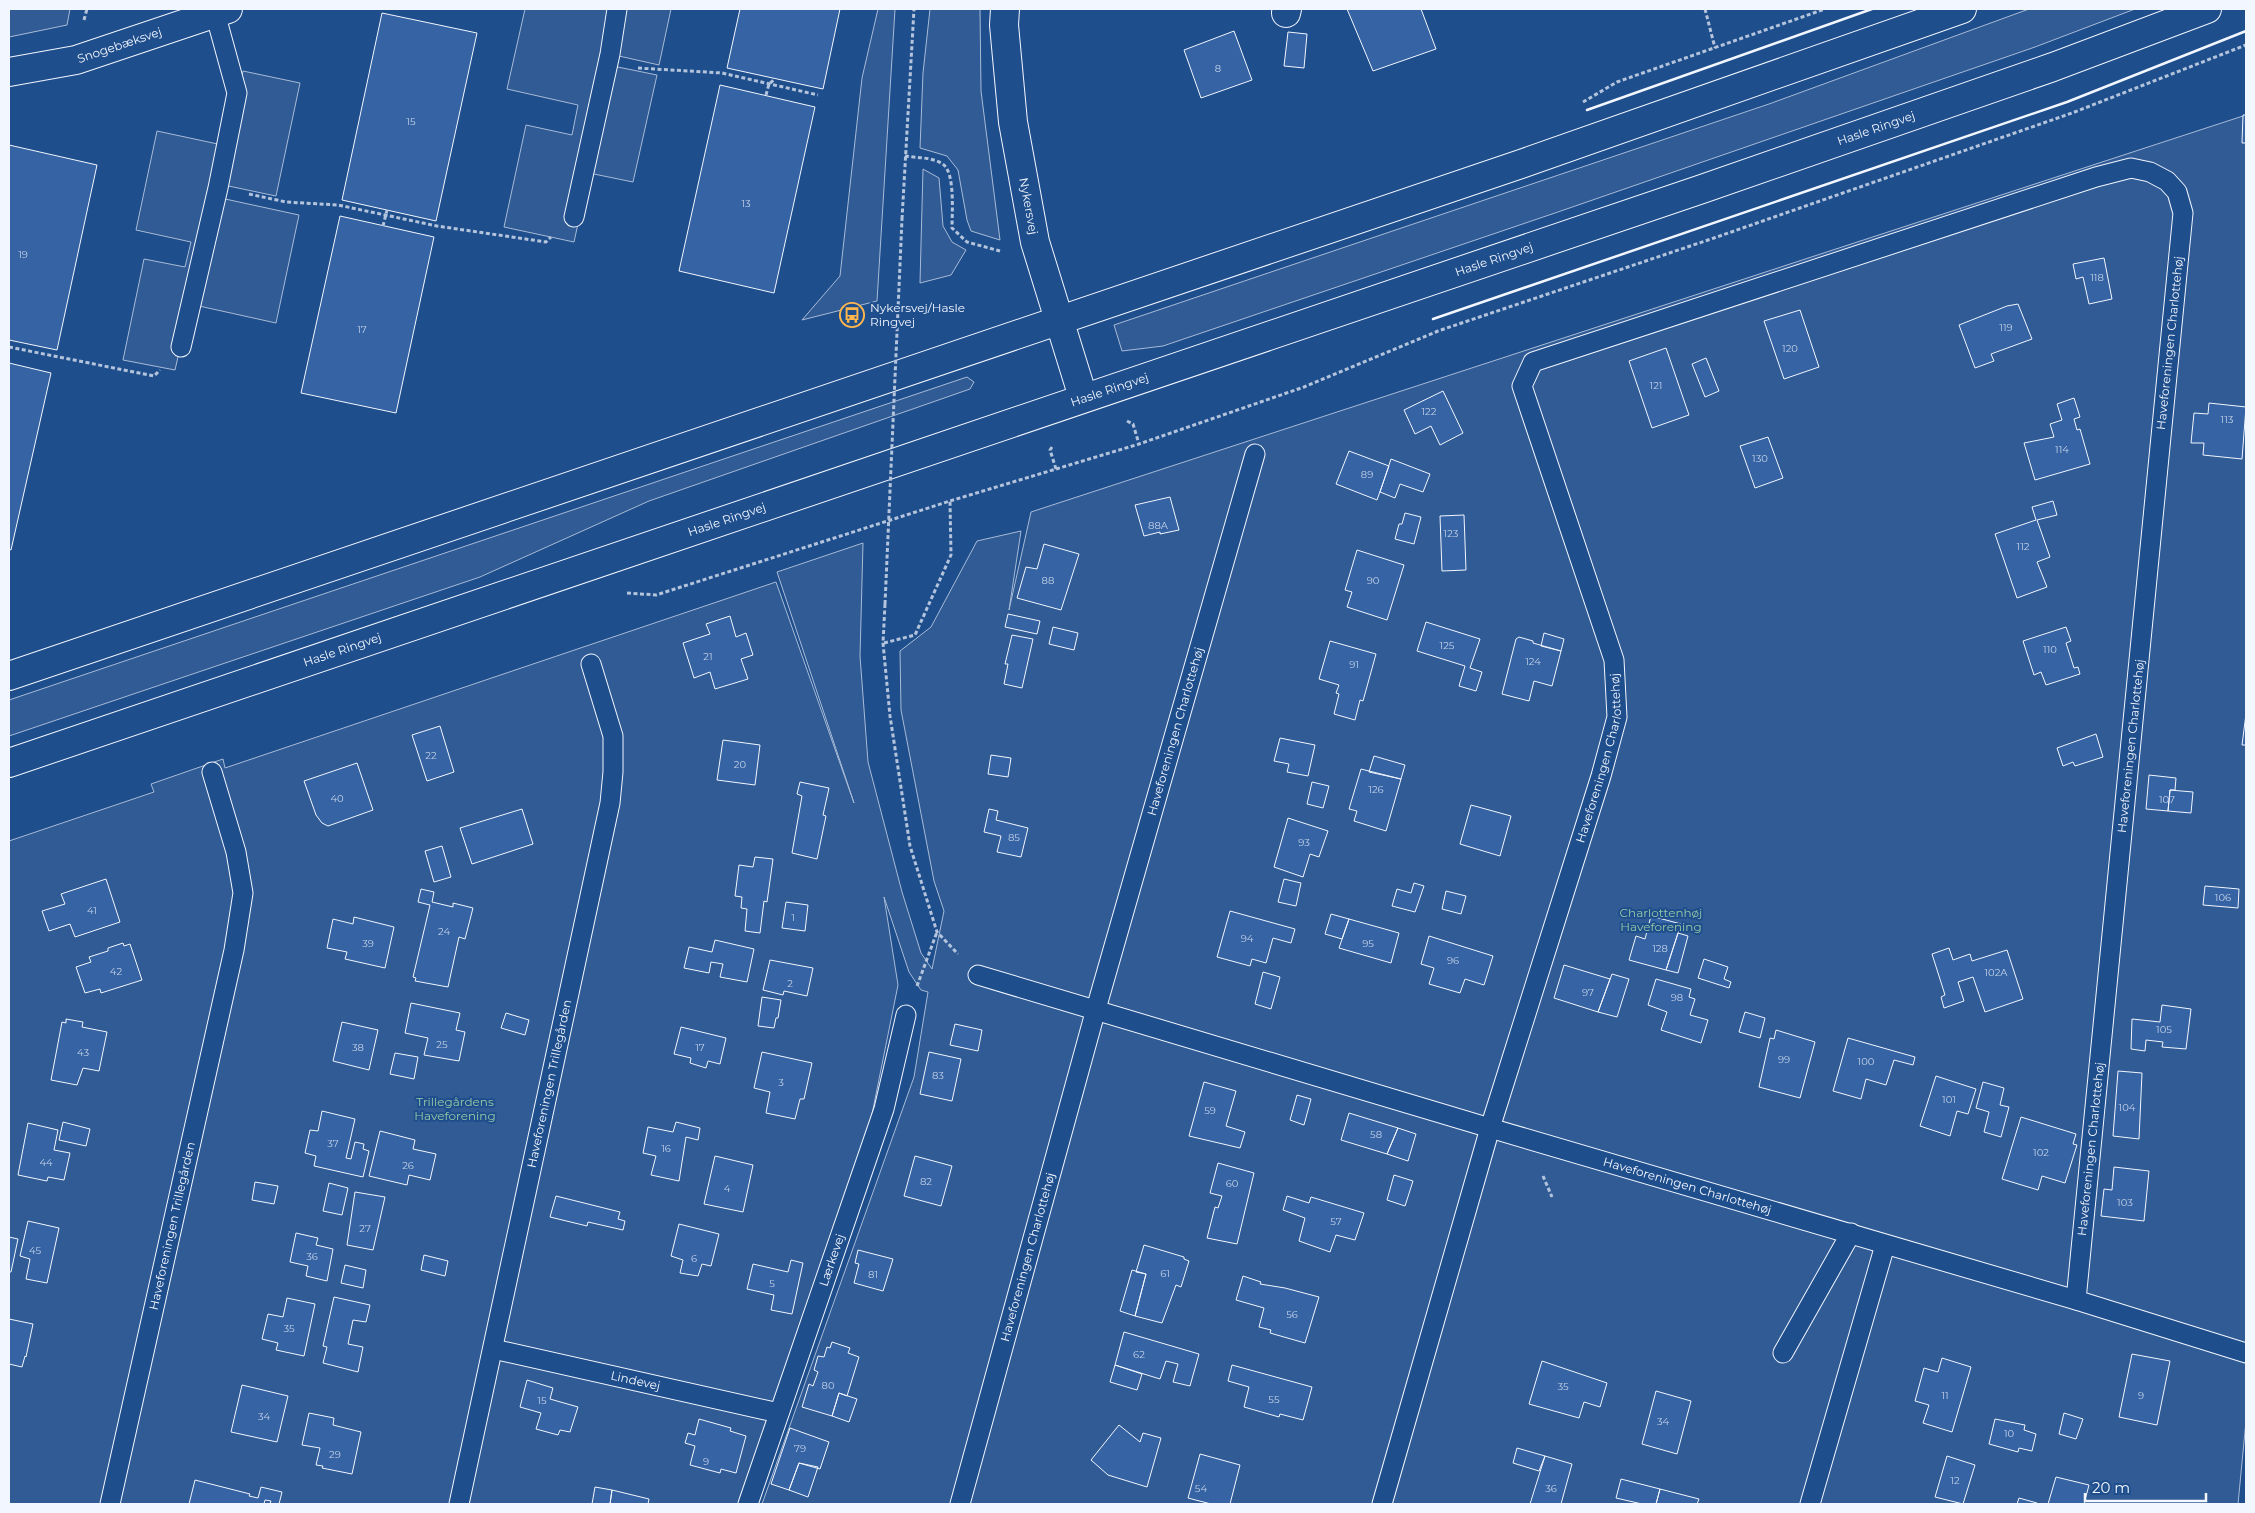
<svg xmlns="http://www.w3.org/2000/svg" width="2255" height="1513" viewBox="0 0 2255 1513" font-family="Montserrat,sans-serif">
<rect width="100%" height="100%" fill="#1f4e8c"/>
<path fill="#305b95" stroke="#a8bbd7" d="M9 9H70L67 25 9 37Z
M525 9H671L659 65 610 54 608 65 657 75 633 182 589 173 574 242 504 227 526 125 572 135 578 105 507 89Z
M878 9H895L877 301 802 320 840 276 862 78Z
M930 9H980L981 91 1000 240 971 231 967 220 958 170 947 156 920 148 923 73Z
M2029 9H2135L2035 47 1555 213 1163 346 1122 351 1114 325 1769 104Z
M243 71 300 83 276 196 219 184 216 197 299 215 276 323 190 304 175 370 123 360 144 259 185 267 191 242 136 230 157 131 227 146Z
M2246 115V1421L2238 1504H762L914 1077 928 992 921 990 909 972 884 897 898 985 871 1119 740 1504H9V841L154 792 151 784 223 759 225 768 776 582 854 803 777 572 863 543 860 656 868 762 902 892 921 953 932 969 944 911 934 881 901 710 900 651 931 627 977 541 1021 531 1009 610 1031 512Z
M923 169 939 178 943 226 952 242 966 250 951 275 920 283Z
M967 377 974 382 970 389 649 501 480 577 9 736V700Z"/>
<path fill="#3563a3" stroke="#f2f6ff" d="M740 9H840L823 89 727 68Z
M1347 9H1421L1436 49 1373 71Z
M382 13 477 33 436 221 342 200Z
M1234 31 1252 80 1201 98 1184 50Z
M1288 32 1307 34 1304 68 1284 66Z
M720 85 815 107 774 293 679 271Z
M2243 115H2246V143H2242Z
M9 145 97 165 57 350 9 340Z
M340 216 434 237 396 413 301 393Z
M2104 258 2112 299 2089 304 2083 277 2076 279 2073 264Z
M2018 304 2032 339 1991 354 1994 361 1975 368 1959 325 2007 306Z
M1800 310 1819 367 1784 379 1764 321Z
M1666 348 1689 415 1652 428 1629 361Z
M1706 358 1719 391 1705 397 1692 364Z
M9 363 51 373 11 550 9 549Z
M1443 391 1463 433 1440 445 1431 426 1415 434 1404 410Z
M2074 398 2080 417 2074 419 2077 430 2080 429 2090 464 2035 480 2024 443 2054 437 2050 424 2062 420 2057 404Z
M2209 403 2246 407 2242 459 2203 455 2204 443H2191L2194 413 2208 414Z
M1768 437 1783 478 1755 488 1740 446Z
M1349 451 1389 466 1377 500 1336 484Z
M1391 459 1430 474 1423 492 1400 484 1395 498 1380 492Z
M1170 497 1179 530 1160 534V532L1144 536 1135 505Z
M2053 501 2057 515 2037 520 2050 557 2037 562 2047 587 2017 598 1995 534 2036 520 2032 507Z
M1405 513 1421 517 1414 544 1395 539 1399 524H1402Z
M1464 515 1466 570 1442 571 1440 516Z
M1044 544 1079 554 1061 610 1017 598 1026 567 1037 569Z
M1357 550 1404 565 1387 620 1347 607 1352 592 1345 590Z
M1008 614 1040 621 1037 634 1005 627Z
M730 616 736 637 746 633 753 655 741 659 748 679 715 689 710 672 694 678 683 643 710 634 706 624Z
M1426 622 1480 639 1470 668 1482 672 1476 691 1459 686 1465 666 1417 651Z
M1053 627 1078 633 1074 650 1049 644Z
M2066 627 2071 641 2066 643 2074 668 2078 667 2080 674 2046 685 2041 672 2034 675 2023 641Z
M1544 633 1564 639 1561 651 1541 646Z
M1012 635 1033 639 1022 688 1004 684 1008 664H1005Z
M1519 637 1533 641V643L1561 651 1552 686 1534 681 1529 701 1502 694 1516 639Z
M1330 641 1376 654 1363 701 1360 700 1355 720 1334 714 1339 694 1336 693 1339 685 1319 679Z
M2246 714V745H2242Z
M440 726 454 772 427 781 412 735Z
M2096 734 2103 757 2075 766 2073 762 2063 766 2057 748Z
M1280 738 1315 745 1308 776 1287 772 1289 764 1274 761Z
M723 740 760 745 755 785 717 780Z
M991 755 1011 758 1008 777 988 774Z
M1374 756 1405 765 1401 779 1369 772Z
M357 763 373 810 328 826 322 823 316 815 304 781Z
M1361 769 1401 779 1386 831 1354 821 1357 811 1349 809Z
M2149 775 2176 778 2175 790H2170L2168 811 2146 809Z
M800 782 829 788 823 815 826 816 817 859 792 853 802 796 797 794Z
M1312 782 1329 786 1323 808 1307 804Z
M2170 790 2193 792 2191 813 2168 811Z
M1471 805 1511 816 1500 856 1460 844Z
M522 809 533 844 472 864 460 828Z
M989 809 998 811 996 820 1028 828 1021 857 997 852 1001 836 984 832Z
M1288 818 1328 831 1319 857 1310 854 1303 877 1274 867Z
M442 846 451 877 434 882 425 851Z
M755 857 773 859 767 902 764 901 760 933 745 931 747 909 741 908 742 897 735 896 739 865 753 867Z
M106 879 120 922 75 937 70 924 49 931 42 911 65 904 61 894Z
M1284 879 1301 883 1296 906 1278 902Z
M1414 883 1424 886 1415 912 1392 906 1397 889 1411 893Z
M2205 886 2239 889 2238 908 2203 905Z
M421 889 434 892 432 902 453 907V903L473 908 465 939 459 937 448 987 415 981 416 978 413 977 430 905 418 902Z
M1446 891 1466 896 1461 914 1442 909Z
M786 902 808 905 805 931 782 928Z
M1230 911 1295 929 1291 943 1273 938 1266 963 1252 959 1250 966 1217 957Z
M1331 914 1349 919 1342 939 1325 934Z
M1651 916 1681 924 1666 970 1629 960 1636 936 1645 939Z
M354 917 394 927 385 968 345 959 347 952 327 948 333 919 353 924Z
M1349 919 1399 933 1391 963 1339 948Z
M1678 933 1688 936 1678 973 1666 970Z
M1429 936 1493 956 1484 985 1465 979 1460 993 1429 984 1434 968 1421 964Z
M715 940 754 949 747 982 720 977 723 964 711 962 709 973 684 968 689 947 712 952Z
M123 943 124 946 130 944 142 980 101 993 100 989 85 993 76 967 91 962 89 957 108 951V948Z
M1949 948 1953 960 1970 954 1972 961 2007 950 2023 999 1985 1012 1973 977 1958 982 1964 1001 1944 1008 1941 997 1945 995 1932 954Z
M1704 959 1728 967 1724 979 1731 982 1729 988 1698 978Z
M770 960 813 968 807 996 784 991 783 995 763 990Z
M1564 965 1610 979 1598 1012 1554 998Z
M1263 972 1280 977 1271 1009 1255 1004Z
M1612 974 1629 979 1617 1017 1598 1012Z
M1656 979 1691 989 1689 997 1695 999 1690 1015 1708 1020 1701 1043 1661 1030 1667 1012 1648 1005Z
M762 997 781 1000 778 1018H776L774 1028 758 1026Z
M411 1003 460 1013 456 1030 465 1032 459 1061 424 1055 428 1038 405 1033Z
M2162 1005 2191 1009 2186 1049 2162 1047 2163 1042 2146 1040 2145 1051 2131 1049 2132 1019 2160 1022Z
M1745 1012 1765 1018 1760 1038 1739 1032Z
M506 1013 529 1020 525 1035 501 1028Z
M66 1019 83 1022 82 1027 107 1032 99 1071 83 1068 77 1085 51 1080 62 1022 66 1023Z
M342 1022 378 1030 369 1070 333 1061Z
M955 1024 982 1030 978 1051 950 1045Z
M681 1027 726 1038 720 1064 708 1061 706 1068 690 1063 691 1058 674 1054Z
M1776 1030 1815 1042 1800 1098 1759 1087 1770 1038 1774 1039Z
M1848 1038 1915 1057 1913 1065 1894 1060 1886 1085 1866 1079 1861 1099 1833 1091Z
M762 1052 812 1063 804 1099H800L795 1119 766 1113 770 1092 754 1088Z
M929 1052 961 1059 952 1101 920 1094Z
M395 1053 418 1057 414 1079 390 1074Z
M2118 1071 2142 1073 2139 1139 2113 1136Z
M1936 1076 1976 1089 1968 1114 1957 1111 1950 1136 1920 1126Z
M1204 1082 1236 1091 1226 1126 1245 1132 1240 1148 1189 1136Z
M1983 1082 2004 1088 2000 1105 2009 1107 2001 1137 1984 1132 1989 1112 1976 1108Z
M1297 1095 1311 1099 1304 1125 1290 1120Z
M322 1111 355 1119 346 1158 351 1159 355 1142 364 1144 363 1149 369 1151 363 1177 314 1166 316 1156 305 1153 310 1130 318 1131Z
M1349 1113 1398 1128 1387 1154 1341 1140Z
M2021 1117 2076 1134 2073 1144 2077 1145 2065 1183 2042 1176 2038 1190 2002 1179Z
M63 1122 90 1129 86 1146 59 1140Z
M676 1122 700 1128 698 1140 686 1137 679 1181 651 1175 656 1156 643 1153 648 1127 673 1132Z
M28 1123 58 1130 54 1150 70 1153 64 1180 48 1177 47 1181 18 1175Z
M1398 1128 1416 1134 1408 1161 1387 1154Z
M380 1131 415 1140 413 1149 436 1154 430 1180 409 1175 407 1185 369 1176Z
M715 1156 753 1165 743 1212 704 1204Z
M915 1156 952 1166 941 1206 904 1196Z
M1218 1163 1254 1173 1237 1244 1207 1238 1215 1207 1218 1208 1222 1196 1210 1193Z
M2114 1167 2149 1171 2144 1221 2101 1216 2104 1189 2112 1190Z
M1394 1175 1413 1181 1405 1206 1387 1200Z
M255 1182 278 1186 274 1204 252 1200Z
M329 1183 348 1188 342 1215 323 1211Z
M355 1192 385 1197 373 1250 347 1245Z
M556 1196 620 1212 618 1219 625 1221 623 1230 588 1222 587 1226 550 1217Z
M1287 1196 1309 1203 1311 1197 1364 1213 1355 1240 1336 1235 1330 1252 1299 1241 1305 1218 1283 1210Z
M28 1221 59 1228 47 1283 26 1279 30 1259 20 1256Z
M679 1224 719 1234 711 1266 702 1264 698 1276 680 1273 683 1260 671 1256Z
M296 1233 318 1238 316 1245 333 1249 327 1281 306 1276 308 1266 290 1262Z
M9 1237 18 1239 11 1272H9Z
M1144 1245 1184 1257V1259L1189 1261 1181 1287 1176 1285 1162 1323 1135 1316 1146 1274 1136 1272Z
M858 1250 893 1259 883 1291 854 1283 859 1264 855 1263Z
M424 1255 448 1261 445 1276 421 1270Z
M791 1260 803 1263 792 1314 771 1310 774 1295 747 1289 753 1264 788 1272Z
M345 1265 366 1270 363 1288 341 1283Z
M1132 1270 1146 1274 1135 1316 1120 1311Z
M1243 1276 1261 1282 1260 1284 1285 1288 1319 1297 1305 1343 1270 1333 1271 1330 1259 1327 1264 1308 1236 1300Z
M334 1297 370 1305 366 1322 353 1320 348 1344 363 1347 358 1372 323 1363 327 1347 323 1346Z
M287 1298 315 1304 304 1356 276 1350 278 1343 262 1339 268 1314 283 1317Z
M9 1319 33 1324 26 1357 25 1356 22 1367 9 1364Z
M1124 1332 1199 1354 1190 1386 1173 1382 1178 1364 1166 1361 1160 1379 1115 1365Z
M832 1342 850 1348 848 1353 859 1357 847 1396 839 1393 832 1416 802 1407 809 1384 813 1386 818 1372 814 1370 818 1356 824 1357 827 1347 830 1348Z
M2132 1354 2170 1361 2157 1425 2119 1417Z
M1942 1358 1971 1367 1952 1432 1923 1423 1929 1405 1915 1401 1924 1368 1938 1372Z
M1542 1361 1607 1383 1600 1407 1584 1402 1579 1418 1529 1404Z
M1115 1365 1142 1374 1137 1390 1110 1382Z
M1232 1365 1312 1387 1303 1420 1280 1414 1279 1417 1244 1407 1249 1387 1228 1381Z
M527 1380 553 1388 550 1399 578 1407 570 1432 560 1430 558 1435 536 1429 541 1413 520 1407Z
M242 1385 288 1396 277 1442 231 1432Z
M1656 1391 1691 1401 1677 1454 1642 1444Z
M839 1393 857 1399 849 1422 832 1416Z
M309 1413 334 1418 333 1425 361 1432 352 1474 322 1468 323 1466 316 1465 320 1448 302 1445Z
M2064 1413 2083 1419 2076 1439 2059 1434Z
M699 1419 731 1428 730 1431 746 1436 736 1473 721 1469 720 1473 690 1465 695 1446 685 1443 688 1433 695 1435Z
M1995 1419 2025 1425 2024 1430 2036 1434 2032 1451 2019 1448 2018 1452 1989 1444Z
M1119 1425 1140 1442 1143 1433 1161 1438 1147 1487 1108 1475 1091 1460Z
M790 1428 829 1442 820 1469 799 1463 789 1490 771 1484Z
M1517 1448 1545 1456 1539 1471 1513 1463Z
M1200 1454 1240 1465 1230 1504H1211L1188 1498Z
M1545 1456 1572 1464 1561 1504H1530Z
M1947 1456 1975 1465 1963 1504 1935 1497Z
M799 1463 818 1467 808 1497 789 1490Z
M2056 1477 2089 1485 2084 1504H2048Z
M1621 1479 1660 1489 1656 1504H1642L1616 1498Z
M195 1480 250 1494 249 1496 258 1498 261 1487 282 1492 279 1504H270L271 1501 265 1500 264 1504H189Z
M595 1487 612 1490 610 1504H592Z
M1660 1489 1699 1499 1697 1504H1656Z
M612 1490 649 1499 648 1504H610Z
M2019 1498 2037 1503 2036 1504H2017Z"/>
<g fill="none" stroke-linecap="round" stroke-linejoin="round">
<defs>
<g id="lane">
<path d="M574 217 610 54 617 9"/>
<path d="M181 347 218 188 237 93 215 13"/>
<path id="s1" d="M978 975 1490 1128 2076 1300 2246 1353"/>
<path id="s2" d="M493 1349 779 1413"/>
<path d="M1783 1353 1851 1233"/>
<path id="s3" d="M110 1504 234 950 243 893 236 852 212 772"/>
<path id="s4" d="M459 1504 610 803 613 772V736L591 664"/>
<path id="s5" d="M748 1504 884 1109 906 1015"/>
<path id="s6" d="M960 1504 1096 1009 1255 454"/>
<path id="s7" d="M1382 1504 1490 1128 1601 776 1617 717 1614 660 1522 386 1533 362 2096 177 2131 168 2150 172 2167 181 2177 192 2183 213 2076 1300"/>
<path d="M1810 1504 1885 1245"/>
</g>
<g id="street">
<path id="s8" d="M1005 9 1004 25 1013 122 1035 242 1083 397"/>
<path d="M1286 13 1287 9"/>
<path id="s9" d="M9 72 76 60 228 9"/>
</g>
<g id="secondary">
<path d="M9 676 1521 164 1962 9"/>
<path id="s10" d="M9 763 1702 189 2053 67 2207 9"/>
</g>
</defs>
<use href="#lane" stroke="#f2f6ff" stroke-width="21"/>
<use href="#street" stroke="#f2f6ff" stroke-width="30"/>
<use href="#secondary" stroke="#f2f6ff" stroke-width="30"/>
<path stroke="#b3c4dc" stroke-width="3" stroke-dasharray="4 2.5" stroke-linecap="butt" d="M1705 9 1715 48
M84 20 87 9
M638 68 722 73 818 95
M766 95 769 84 775 79
M1583 102 1617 82 1825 9
M905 156C917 158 934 157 944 165 955 175 952 213 952 228L967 242 1000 251
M249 194 286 202 338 205 437 226 546 242 551 237
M902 219 914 9
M383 226 387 210
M9 347 154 376 160 370
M1127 421 1133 424 1139 444
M1052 447 1050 450 1056 469
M627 593 656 595 950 501 1139 444 1304 387 1438 331 1714 238 2072 113 2246 45
M885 604 883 643 890 716 910 846 937 932 958 954
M884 643 915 635 951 555 950 501
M917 986 937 932
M1543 1176 1552 1197"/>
<use href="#lane" stroke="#1f4e8c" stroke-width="19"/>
<use href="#street" stroke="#1f4e8c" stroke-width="28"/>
<use href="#secondary" stroke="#1f4e8c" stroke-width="28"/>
<path stroke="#b3c4dc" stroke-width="3" stroke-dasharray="4 2.5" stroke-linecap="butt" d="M885 604 902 219"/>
<path stroke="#f2f6ff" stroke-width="2.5" d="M1587 110 1872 9
M1433 319 2067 102 2246 31"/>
</g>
<defs>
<symbol id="bus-ring" viewBox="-11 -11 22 22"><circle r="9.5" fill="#1f4e8c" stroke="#ffb74d" stroke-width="1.5"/><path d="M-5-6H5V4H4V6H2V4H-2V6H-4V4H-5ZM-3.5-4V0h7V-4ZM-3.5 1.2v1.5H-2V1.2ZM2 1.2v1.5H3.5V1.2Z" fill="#ffb74d"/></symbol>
</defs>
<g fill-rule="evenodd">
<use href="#bus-ring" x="838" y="301" width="28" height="28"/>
</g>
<g text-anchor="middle" stroke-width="4" stroke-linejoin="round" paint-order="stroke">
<g font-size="10" fill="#c3d1e8">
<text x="1218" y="72">8</text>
<text x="411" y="125">15</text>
<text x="746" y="207">13</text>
<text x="23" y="258">19</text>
<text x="2097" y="281">118</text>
<text x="2006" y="331">119</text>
<text x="362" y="333">17</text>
<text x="1790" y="352">120</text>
<text x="1656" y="389">121</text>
<text x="1429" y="415">122</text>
<text x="2227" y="423">113</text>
<text x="2062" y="453">114</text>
<text x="1760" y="462">130</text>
<text x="1367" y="478">89</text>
<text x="1158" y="529">88A</text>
<text x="1451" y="537">123</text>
<text x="2023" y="550">112</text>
<text x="1048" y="584">88</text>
<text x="1373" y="584">90</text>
<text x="1447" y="649">125</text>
<text x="2050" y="653">110</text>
<text x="708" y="660">21</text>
<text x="1533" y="665">124</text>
<text x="1354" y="668">91</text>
<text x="431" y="759">22</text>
<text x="740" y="768">20</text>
<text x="1376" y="793">126</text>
<text x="337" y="802">40</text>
<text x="2167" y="803">107</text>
<text x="1014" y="841">85</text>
<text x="1304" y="846">93</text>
<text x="2223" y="901">106</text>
<text x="92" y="914">41</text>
<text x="793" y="921">1</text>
<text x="444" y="935">24</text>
<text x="1247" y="942">94</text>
<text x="368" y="947">39</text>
<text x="1368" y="947">95</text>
<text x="1660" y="952">128</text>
<text x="1453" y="964">96</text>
<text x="116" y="975">42</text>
<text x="1996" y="976">102A</text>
<text x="790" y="987">2</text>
<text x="1588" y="996">97</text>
<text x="1677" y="1001">98</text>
<text x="2164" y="1033">105</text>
<text x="442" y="1048">25</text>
<text x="358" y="1051">38</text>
<text x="700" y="1051">17</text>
<text x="83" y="1056">43</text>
<text x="1784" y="1063">99</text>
<text x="1866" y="1065">100</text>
<text x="938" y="1079">83</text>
<text x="781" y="1086">3</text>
<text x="1949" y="1103">101</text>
<text x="2127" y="1111">104</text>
<text x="1210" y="1114">59</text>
<text x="1376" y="1138">58</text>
<text x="333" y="1147">37</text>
<text x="666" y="1152">16</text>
<text x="2041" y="1156">102</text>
<text x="46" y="1166">44</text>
<text x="408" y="1169">26</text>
<text x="926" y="1185">82</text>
<text x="1232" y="1187">60</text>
<text x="727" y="1192">4</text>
<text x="2125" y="1206">103</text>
<text x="1336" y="1225">57</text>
<text x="365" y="1232">27</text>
<text x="35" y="1254">45</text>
<text x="312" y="1260">36</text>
<text x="694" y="1262">6</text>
<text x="1165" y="1277">61</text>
<text x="873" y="1278">81</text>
<text x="772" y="1287">5</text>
<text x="1292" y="1318">56</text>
<text x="289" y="1332">35</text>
<text x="1139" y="1358">62</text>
<text x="828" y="1389">80</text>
<text x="1563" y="1390">35</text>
<text x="1945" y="1399">11</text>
<text x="2141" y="1399">9</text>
<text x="1274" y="1403">55</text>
<text x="542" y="1404">15</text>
<text x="264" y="1420">34</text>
<text x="1663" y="1425">34</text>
<text x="2009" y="1437">10</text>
<text x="800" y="1452">79</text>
<text x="335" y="1458">29</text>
<text x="706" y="1465">9</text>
<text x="1955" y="1484">12</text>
<text x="1201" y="1492">54</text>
<text x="1551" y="1492">36</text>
</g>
<g font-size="12" fill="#f2f6ff" stroke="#1f4e8c">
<text dy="4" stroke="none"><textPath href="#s9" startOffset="114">Snogebæksvej</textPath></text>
<text dy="4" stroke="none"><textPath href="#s10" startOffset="1972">Hasle Ringvej</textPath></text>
<text dy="4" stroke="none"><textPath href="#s8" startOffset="199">Nykersvej</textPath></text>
<text dy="4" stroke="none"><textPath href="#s10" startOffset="1568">Hasle Ringvej</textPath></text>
<text transform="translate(2170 343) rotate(-84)" y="4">Haveforeningen Charlottehøj</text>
<text dy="4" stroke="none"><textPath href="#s10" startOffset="1162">Hasle Ringvej</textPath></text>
<text dy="4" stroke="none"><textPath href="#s10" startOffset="758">Hasle Ringvej</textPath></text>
<text dy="4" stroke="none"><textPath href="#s10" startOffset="352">Hasle Ringvej</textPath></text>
<text dy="4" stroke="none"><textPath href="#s6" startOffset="802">Haveforeningen Charlottehøj</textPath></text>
<text transform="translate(2131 746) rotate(-84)" y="4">Haveforeningen Charlottehøj</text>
<text dy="4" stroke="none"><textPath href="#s7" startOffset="778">Haveforeningen Charlottehøj</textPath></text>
<text dy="4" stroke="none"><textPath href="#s4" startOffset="430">Haveforeningen Trillegården</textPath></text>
<text transform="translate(2091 1149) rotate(-84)" y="4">Haveforeningen Charlottehøj</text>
<text dy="4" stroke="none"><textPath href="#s1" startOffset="740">Haveforeningen Charlottehøj</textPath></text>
<text dy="4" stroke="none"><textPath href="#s3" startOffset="285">Haveforeningen Trillegården</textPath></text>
<text dy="4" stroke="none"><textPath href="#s6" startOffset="256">Haveforeningen Charlottehøj</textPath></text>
<text dy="4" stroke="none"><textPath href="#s5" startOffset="258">Lærkevej</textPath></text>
<text dy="4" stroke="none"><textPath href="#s2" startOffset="146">Lindevej</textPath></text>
</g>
<g font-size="12" fill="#f2f6ff" stroke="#1f4e8c" text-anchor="start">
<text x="870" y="312">Nykersvej/Hasle<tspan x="870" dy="14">Ringvej</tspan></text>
</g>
<g font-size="12" fill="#97c8a6" stroke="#1f4e8c">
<text x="1661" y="917">Charlottenhøj<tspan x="1661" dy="14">Haveforening</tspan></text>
<text x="455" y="1106">Trillegårdens<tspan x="455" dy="14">Haveforening</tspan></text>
</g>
</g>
<rect width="2255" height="1513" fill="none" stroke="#f2f6ff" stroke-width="20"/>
<path d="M2085 1493v8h121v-8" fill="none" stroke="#f2f6ff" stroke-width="2.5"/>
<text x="2092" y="1493" font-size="15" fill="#f2f6ff" stroke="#1f4e8c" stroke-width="4" paint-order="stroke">20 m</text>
</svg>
